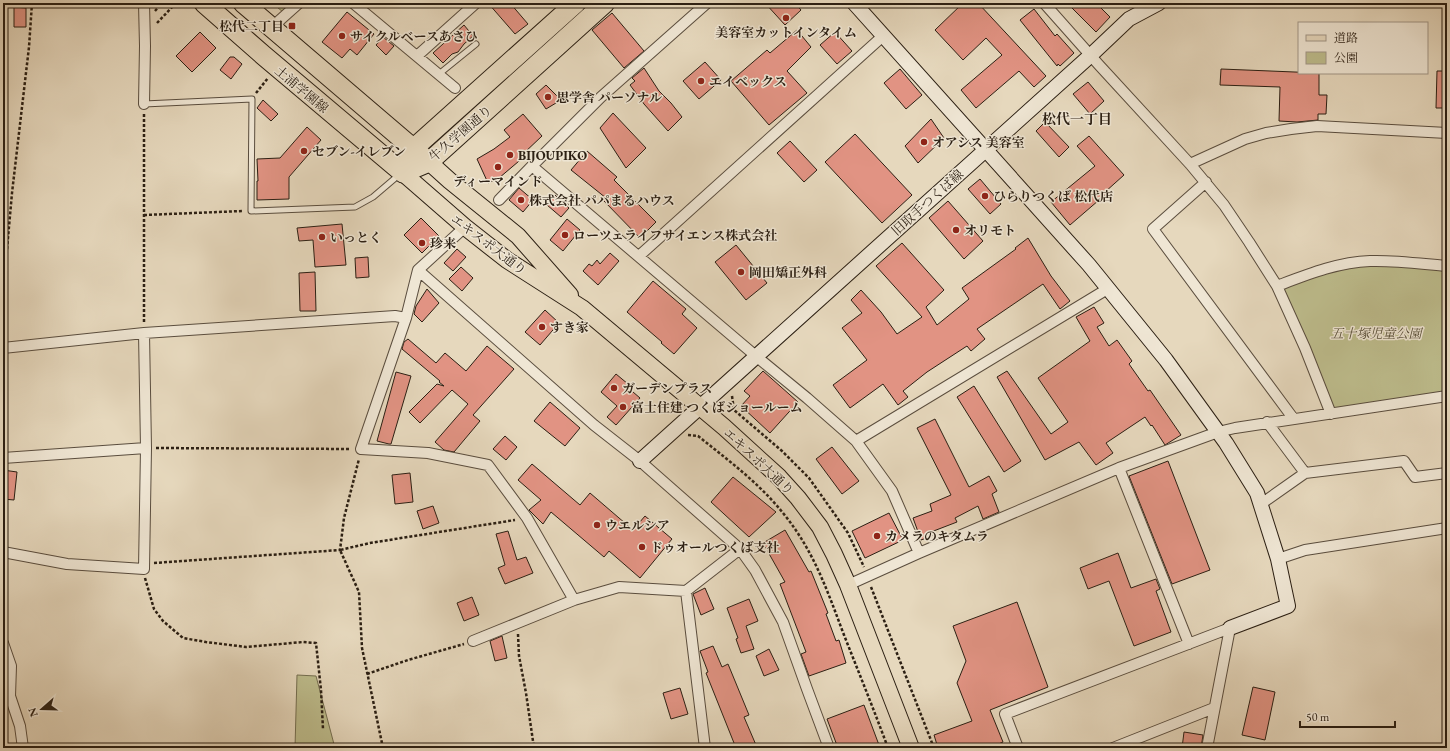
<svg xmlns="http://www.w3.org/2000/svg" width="1450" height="751" viewBox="0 0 1450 751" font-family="'EB Garamond','Noto Serif JP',serif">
<rect width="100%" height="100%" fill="#e6d8bd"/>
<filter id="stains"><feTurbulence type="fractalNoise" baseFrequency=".005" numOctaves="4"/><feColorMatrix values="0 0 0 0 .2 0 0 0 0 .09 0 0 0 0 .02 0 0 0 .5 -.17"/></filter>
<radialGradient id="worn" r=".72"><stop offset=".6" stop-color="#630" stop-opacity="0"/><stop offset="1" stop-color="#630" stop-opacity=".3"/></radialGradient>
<path fill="#bdbc8c" stroke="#746e50" d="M272 3H292L283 12Z
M1343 265 1447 266V396L1331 414 1277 286Z
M297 675 316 676 335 748H295Z"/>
<path fill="#e19383" stroke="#2b1f13" d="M488 3H510L528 24 515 34Z
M765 3H795L801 10 785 25Z
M963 3H978L1046 76 1034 87 1019 71 976 108 961 90 1002 55 986 38 963 60 935 30Z
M1067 3H1096L1110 17 1096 32Z
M14 7 26 8V27H14Z
M1034 9 1055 36 1057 34 1074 53 1060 66 1058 64 1057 66 1020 20Z
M347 12 374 34 357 55 350 49 342 58 322 42Z
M612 13 644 51 624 68 592 30Z
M464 25 473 36 464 44 458 52 452 54 443 63 433 53Z
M797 30 811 47 787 71 807 93 769 125 731 81 767 50 770 53Z
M200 32 216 48 192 72 176 56Z
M835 32 852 51 837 64 820 45Z
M383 37 394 46 386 55 376 45Z
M230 57H234L242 64 231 79 220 70Z
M705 62 721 80 699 99 683 81Z
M644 68 659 91 671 103 682 117 668 131 644 104 630 85 635 81 632 78Z
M900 69 922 95 906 109 884 83Z
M1221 69 1319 73V95H1327L1326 114H1318V120L1297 122 1279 121 1280 87 1220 85Z
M1437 71H1447V108H1436Z
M1088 82 1104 101 1090 114 1073 94Z
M546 85 561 100 546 109 536 94Z
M263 100 278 114 271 121 257 108Z
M613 113 646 148 626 168 600 128Z
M523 114 542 136 523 154 525 156 499 178 488 183 477 159 494 149 510 137 504 130Z
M931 119 944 138 918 163 905 146Z
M1045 122 1069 147 1059 157 1036 131Z
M307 127 321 140 289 177V199L257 200V181H258L257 159 280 158Z
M855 134 912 195 882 223 825 162Z
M1089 136 1124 175 1105 192 1106 194 1070 225 1051 202 1095 166 1077 146Z
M790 141 817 170 804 182 777 153Z
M587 151 617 177 614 180 656 222 640 238 603 200 606 198 571 170Z
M980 179 1001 204 990 214 968 189Z
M519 188 533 200 523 212 509 200Z
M555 195 569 208 561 217 547 205Z
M948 201 983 241 964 259 929 218Z
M421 218 439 236 422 253 404 235Z
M567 219 580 230 563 251 550 240Z
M342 224 346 265 315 267 313 240 299 241 297 228Z
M1028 238 1051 276 1070 301 1060 309 1043 284 977 329 985 339 971 351 967 346 927 372 903 391 908 397 898 405 883 384 850 408 833 385 867 360 842 328 862 313 851 300 861 290 881 312 897 334 922 317 876 266 902 243 944 290 926 307 937 325 969 299 962 288 1016 249 1015 248Z
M736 245 767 283 746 300 715 262Z
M457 249 466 257 453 271 444 263Z
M610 253 619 261 598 285 583 271 589 264 592 266 597 260 600 264Z
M368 257 369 277 356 278 355 258Z
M461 267 473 278 462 291 449 279Z
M315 272 316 311H300L299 273Z
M653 281 686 309 682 314 697 328 674 354 661 343 662 342 627 312Z
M427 289 439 303 422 322 414 314 416 306Z
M1094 307 1104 323 1097 327 1109 346 1117 340 1132 361 1129 364 1148 391 1150 390 1181 435 1165 445 1152 425 1151 426 1145 417 1106 443 1113 453 1096 465 1079 442 1045 460 997 377 1007 371 1051 434 1068 422 1038 378 1090 341 1076 317Z
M545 310 559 323 540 345 525 332Z
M408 339 436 363 445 353 466 371 487 346 514 369 473 415 480 421 454 452 444 450 435 442 468 404 452 390 420 423 409 412 437 384 444 386 439 382 440 381 402 349 404 342Z
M763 371 798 402 770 433 741 406 750 396 744 391Z
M396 372 411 376 391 444H389L377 441Z
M616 374 628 384 626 386 640 398 616 425 607 417 617 406 601 392Z
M974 386 1021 461 1004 472 957 397Z
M550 402 580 428 565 446 534 421Z
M935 419 969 487 989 476 997 491 992 494 999 512 983 519 978 506 955 518 957 522 931 532 932 536 921 540 913 518 932 511 930 504 951 495 917 428Z
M505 436 517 447 506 460 493 449Z
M832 447 859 481 842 494 816 459Z
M1168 461 1210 570 1172 584 1129 476Z
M532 464 580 505 590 493 633 530 645 516 672 539 640 578 609 551 604 557 551 512 543 524 529 510 541 500 518 480Z
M3 470 17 472 14 500 3 499Z
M410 473 413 502 395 504 392 475Z
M733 477 776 512 749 537 711 502Z
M433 506 439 523 423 529 417 511Z
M889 513 903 540 865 558 852 531Z
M785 530 809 572 811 571 828 613 826 614 836 641 839 640 846 663 809 676 801 654 806 652 780 584 785 582 763 543Z
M508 531 517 560 526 557 533 573 505 584 498 568 505 565 496 534Z
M1118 553 1131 588 1156 579 1160 589 1156 591 1171 632 1134 646 1109 581 1088 589 1080 568Z
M705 588 714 609 701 615 693 594Z
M472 597 479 615 464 621 457 603Z
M749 599 758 621 746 626 754 649 741 653 736 639 738 638 727 608Z
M1017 602 1048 687 990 710 1003 742 989 748H938L934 735 972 721 957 683 966 661 953 626Z
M502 636 507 658 495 661 490 641Z
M713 646 722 667 728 664 749 715 744 717 756 745 749 748H736L706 673 708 672 700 651Z
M769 649 779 670 764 676 756 656Z
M1253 687 1275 692 1265 740 1242 735Z
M680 688 688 714 671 719 663 693Z
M864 705 879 745 872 748H838L827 719Z
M1184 732 1203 735 1201 748H1182Z"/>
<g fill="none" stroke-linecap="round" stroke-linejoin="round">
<defs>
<path id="lane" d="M439 74 476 44
M144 104 252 99 251 211 355 207 373 197 400 174"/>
<path id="street" d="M353 3 455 88
M707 3 601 97 532 166 757 357 807 398 856 441 892 491 919 553
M1044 3 1099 65 1190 164 1224 205 1249 242 1277 286 1305 348 1331 414
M271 28 299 3
M417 56 476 3
M144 104 145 46 144 3
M1190 164 1245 139 1266 133 1291 129 1317 126 1447 133
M1206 182 1153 229 1293 418
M499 200 532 166
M465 227 418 270 406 318 361 449 428 453 488 465 527 518 574 600 619 587 686 591 740 549
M639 256 883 36
M418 270 594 425 640 461 740 549 755 570 783 622 807 689 829 748
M1277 286C1306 275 1338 262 1370 261 1394 260 1423 264 1447 266
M3 348 144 333 395 316 406 318
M1267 422 1305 473
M856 441 1109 288
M3 458 146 448
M1119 468 1189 644
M1261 504 1305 473 1404 461 1415 477 1447 473
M3 552 67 564 144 569 146 448 144 333
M1278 559 1305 550 1447 528
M848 585 919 553 1119 468 1218 432 1235 428 1447 396
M686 591 705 748
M473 641 574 600
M3 643 11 666 10 696 20 726 23 748
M1018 748 1005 714 1230 628
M1113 748 1214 708
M1207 748 1230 628"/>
<path id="secondary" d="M854 3 1089 265 1166 360 1226 443 1257 493 1278 559 1288 606 1230 628
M640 461 1091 55 1129 19 1159 3"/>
<path id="primary" d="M429 162 450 181 518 236 570 295
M403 173 465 227 507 260 582 308 724 427 779 477 798 498 820 527 834 554 848 585 911 748"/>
<path id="highway" d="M204 3 263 55 403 173
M243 3 429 162
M408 160 413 149 576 3
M403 173 429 162 605 3"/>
</defs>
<use href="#lane" stroke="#5a4d3e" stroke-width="7"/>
<use href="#street" stroke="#5a4d3e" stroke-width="12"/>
<use href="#secondary" stroke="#2b1f13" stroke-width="16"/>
<use href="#primary" stroke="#2b1f13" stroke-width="18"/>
<use href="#highway" stroke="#2b1f13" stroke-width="21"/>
<path stroke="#2b1f13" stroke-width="2.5" stroke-dasharray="3 2" stroke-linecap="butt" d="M155 11 162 3
M157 23 176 3
M256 93 268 78
M144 114V323
M144 215 243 211
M3 294 12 193 29 47 32 3
M732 396 734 410 782 451 809 478 848 533 864 567
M688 435 698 436C728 460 759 483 783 513 814 551 827 590 844 635 859 673 874 710 888 748
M156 448 351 449
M154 563 340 550 344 518 359 459
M145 578 154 609 163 621 183 638 206 642 246 647 303 642 316 643 321 690 323 729
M871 587 934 748
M518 634 519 656 526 693 534 748
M367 674 408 660 464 644
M383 748 362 648 359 592 340 550 370 543 515 520"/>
<use href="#lane" stroke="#efe6d4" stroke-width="5"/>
<use href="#street" stroke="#efe6d4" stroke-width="10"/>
<use href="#secondary" stroke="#efe6d4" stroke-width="14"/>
<use href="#primary" stroke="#e6d8bd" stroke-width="16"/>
<use href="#highway" stroke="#e6d8bd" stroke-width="19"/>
</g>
<g fill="#8f2418" stroke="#efe6d4" stroke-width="1.5">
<circle cx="786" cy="18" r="4"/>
<rect x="288" y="22" width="8" height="8" rx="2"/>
<circle cx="342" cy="36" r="4"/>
<circle cx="701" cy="81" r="4"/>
<circle cx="548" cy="97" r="4"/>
<circle cx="924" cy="142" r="4"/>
<circle cx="304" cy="151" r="4"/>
<circle cx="510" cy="155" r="4"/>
<circle cx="498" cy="167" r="4"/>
<circle cx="985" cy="196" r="4"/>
<circle cx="521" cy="200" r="4"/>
<circle cx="956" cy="230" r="4"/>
<circle cx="565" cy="235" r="4"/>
<circle cx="322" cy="237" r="4"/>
<circle cx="422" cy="243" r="4"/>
<circle cx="741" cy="272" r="4"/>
<circle cx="542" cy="327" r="4"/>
<circle cx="614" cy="388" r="4"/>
<circle cx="623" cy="407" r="4"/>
<circle cx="597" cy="525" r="4"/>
<circle cx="877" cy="536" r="4"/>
<circle cx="642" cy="547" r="4"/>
</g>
<g text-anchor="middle" stroke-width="3" stroke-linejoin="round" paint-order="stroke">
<g font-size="13" font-weight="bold" fill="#2b1f13" stroke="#efe6d4" text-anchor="start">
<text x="284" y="31" text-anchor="end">松代二丁目</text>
<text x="786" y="37" text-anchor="middle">美容室カットインタイム</text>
<text x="350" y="41">サイクルベースあさひ</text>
<text x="709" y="86">エイベックス</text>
<text x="556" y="102">思学舎 パーソナル</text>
<text x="932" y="147">オアシス 美容室</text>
<text x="312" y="156">セブン-イレブン</text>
<text x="518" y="160">BIJOUPIKO</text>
<text x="498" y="186" text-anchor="middle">ディーマインド</text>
<text x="993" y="201">ひらりつくば 松代店</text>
<text x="529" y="205">株式会社 パパまるハウス</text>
<text x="964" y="235">オリモト</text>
<text x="573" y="240">ローツェライフサイエンス株式会社</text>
<text x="330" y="242">いっとく</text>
<text x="430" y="248">珍来</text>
<text x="749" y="277">岡田矯正外科</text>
<text x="550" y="332">すき家</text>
<text x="622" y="393">ガーデンプラス</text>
<text x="631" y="412">富士住建 つくばショールーム</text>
<text x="605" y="530">ウエルシア</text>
<text x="885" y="541">カメラのキタムラ</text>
<text x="650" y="552">ドゥオールつくば支社</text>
</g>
<g font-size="13" fill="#2b1f13" stroke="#efe6d4">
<text transform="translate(302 89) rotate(40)" y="5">土浦学園線</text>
<text transform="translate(460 133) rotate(-41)" y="5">牛久学園通り</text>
<text transform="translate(927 202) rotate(-42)" y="5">旧取手つくば線</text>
<text transform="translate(489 244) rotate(37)" y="5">エキスポ大通り</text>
<text transform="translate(759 461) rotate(43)" y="5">エキスポ大通り</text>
</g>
<g font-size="13" font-style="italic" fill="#574e37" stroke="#efe6d4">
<text x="1376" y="338">五十塚児童公園</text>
</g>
<g font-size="14" font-weight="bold" fill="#2b1f13" stroke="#efe6d4">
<text x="1077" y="124">松代一丁目</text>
</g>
</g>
<rect width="1450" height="751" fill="none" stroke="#e6d8bd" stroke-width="16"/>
<rect x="4" y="4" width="1442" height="743" fill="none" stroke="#2b1f13" stroke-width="2"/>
<rect x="8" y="8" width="1434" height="735" fill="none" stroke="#2b1f13"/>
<rect x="1298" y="22" width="130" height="52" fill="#efe6d4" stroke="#a19687"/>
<rect x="1306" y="35" width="20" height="6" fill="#e6d8bd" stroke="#a19687"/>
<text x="1334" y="42" font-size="12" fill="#2b1f13">道路</text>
<rect x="1306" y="52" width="20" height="12" fill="#bdbc8c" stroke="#a19687"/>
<text x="1334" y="62" font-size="12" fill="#2b1f13">公園</text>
<g transform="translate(42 709) rotate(250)" stroke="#efe6d4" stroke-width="3" paint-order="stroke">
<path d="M0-3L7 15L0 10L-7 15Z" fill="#2b1f13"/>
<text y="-6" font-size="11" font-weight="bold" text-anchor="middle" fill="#2b1f13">N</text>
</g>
<path d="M1300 721v6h95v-6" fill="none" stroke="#2b1f13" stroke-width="2"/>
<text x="1306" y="721" font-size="12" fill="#2b1f13" stroke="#efe6d4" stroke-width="3" paint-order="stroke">50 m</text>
<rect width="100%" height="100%" filter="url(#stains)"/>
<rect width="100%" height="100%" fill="url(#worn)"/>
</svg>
